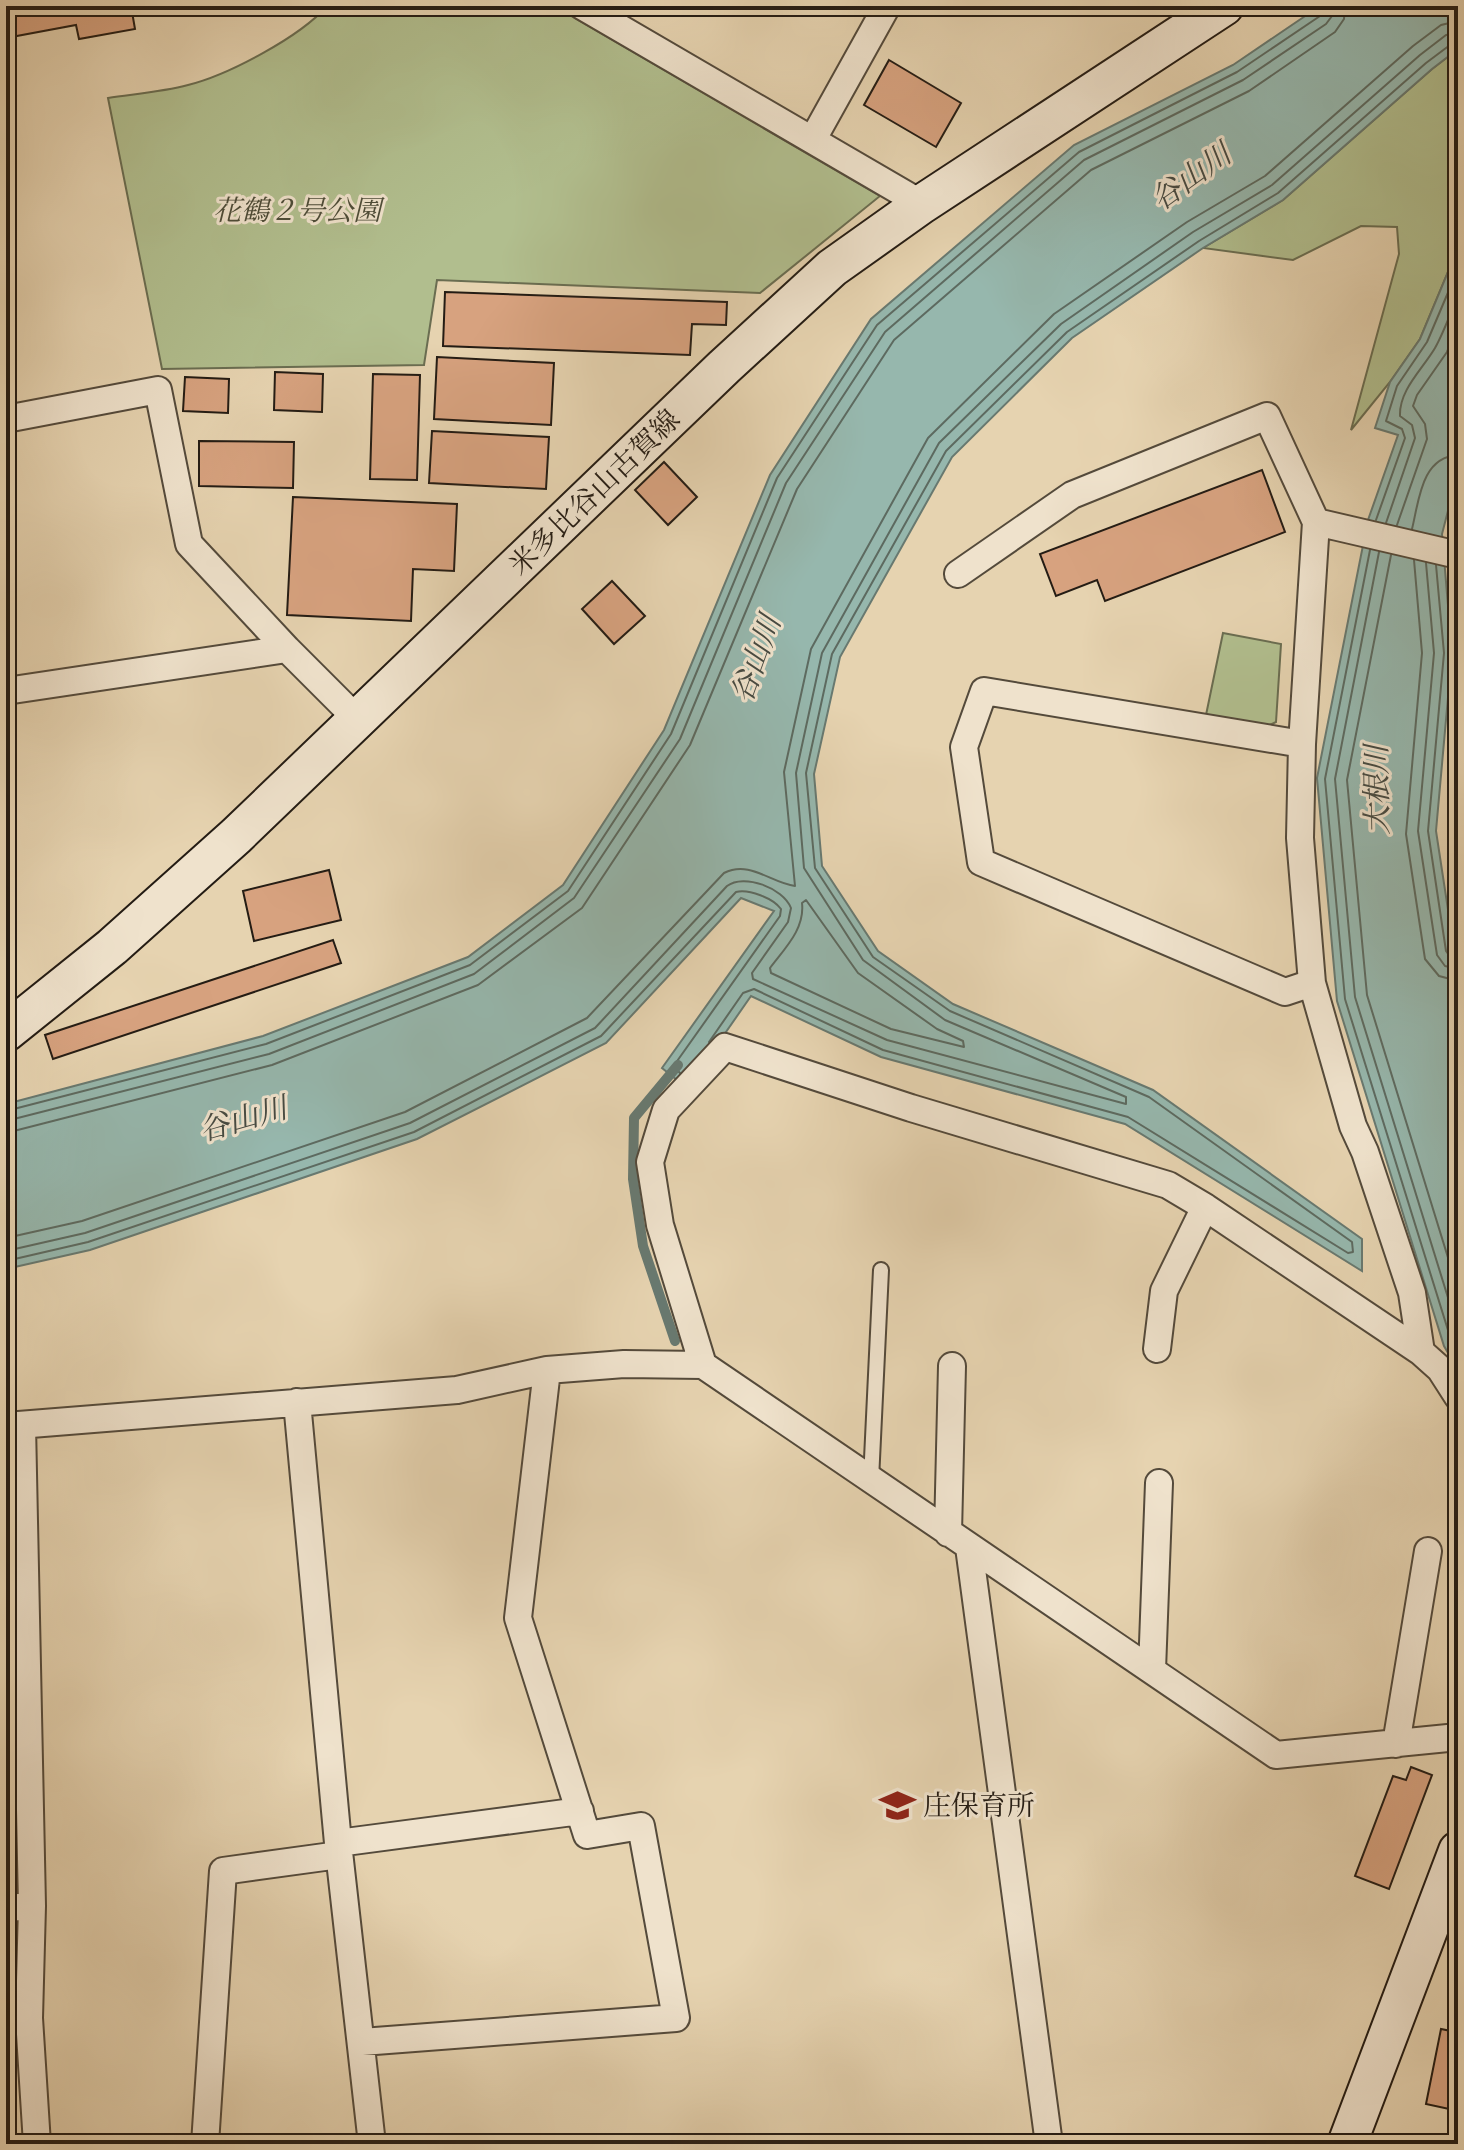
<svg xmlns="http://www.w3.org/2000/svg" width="1464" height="2150" viewBox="0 0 1464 2150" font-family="'Sorts Mill Goudy','Noto Serif JP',serif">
<rect width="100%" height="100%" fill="#e6d3b0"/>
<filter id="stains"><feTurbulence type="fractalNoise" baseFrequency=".0025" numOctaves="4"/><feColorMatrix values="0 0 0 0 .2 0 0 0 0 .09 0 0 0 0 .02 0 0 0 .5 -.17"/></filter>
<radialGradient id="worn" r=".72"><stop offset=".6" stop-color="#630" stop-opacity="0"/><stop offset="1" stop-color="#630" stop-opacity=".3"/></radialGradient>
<path fill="#b1be8e" stroke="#6a6d51" stroke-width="2" d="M327 6H554L880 196 760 293 437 280 424 365 162 369 108 98C134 94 162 92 188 85 228 75 300 37 327 6Z
M1458 49V248L1420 339 1390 382 1351 430 1399 254 1397 227 1361 226 1293 260 1203 248 1283 200 1432 69Z
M1223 633 1281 644 1276 722 1261 729 1206 715Z"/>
<path fill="#96b7ad" stroke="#687970" stroke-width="2" d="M1320 6H1458V49L1432 69 1283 200 1203 248 1072 338 952 457 840 657 814 774 822 866 878 951 953 1004 1153 1090 1362 1239V1271L1125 1124 881 1057 751 996 687 1088 662 1068 774 911 741 898 606 1043 417 1139 90 1250 6 1269V1104L263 1036 468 957 563 885 664 730 770 475 871 319 1074 145 1233 65Z
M1458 248V472L1442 534 1452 653 1436 831 1458 975V1370L1444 1346 1337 1001 1317 778 1368 520 1398 435 1375 428 1390 382 1420 339Z"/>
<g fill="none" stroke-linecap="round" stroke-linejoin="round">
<path stroke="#5d6a60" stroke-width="2" d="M1376 520 1405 438 1402 429 1386 421 1397 386 1427 342 1458 269
M1386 523 1415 438 1412 425 1400 416C1399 390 1422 370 1435 348 1444 332 1451 312 1458 295
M1397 525 1427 439 1425 424 1413 406 1417 395 1447 352 1458 325
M1412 529C1419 501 1421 457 1458 455
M1370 550 1325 779 1345 999 1452 1343 1458 1354
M1379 552 1335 779 1355 997 1458 1330
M1391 555 1347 780 1367 995 1458 1290
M1414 560 1422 653 1406 834 1425 959 1439 976 1458 981
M1426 563 1434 653 1418 831 1437 955 1445 966 1458 969
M1436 565 1444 653 1428 831 1446 951 1451 958 1458 959
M806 900 858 973 937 1029 963 1041 964 1047 891 1029 771 973 770 968C785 948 805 929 802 903Z
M709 1042 743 993 754 989 883 1050 1128 1117 1348 1253 1353 1252 1352 1242 1149 1097 950 1011 873 957 815 868 806 773 832 654 946 451 1067 332 1199 241 1278 193 1426 63 1450 45 1458 43
M6 1111 266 1044 470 965 568 891 671 734 777 478 877 325 1079 152 1237 72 1320 16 1323 6
M6 1121 269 1054 474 974 574 898 680 739 786 483 885 332 1084 160 1243 80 1326 24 1332 16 1333 6
M6 1133 272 1065 478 985 582 908 690 745 797 489 894 340 1091 170 1249 91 1335 32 1344 19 1345 6
M6 1238 82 1221 405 1112 587 1018 724 873C750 860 771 883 795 886L784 772 811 649 928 438 1054 314 1187 222 1265 176 1413 46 1441 25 1458 21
M6 1251 85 1233 410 1123 595 1028 727 886C744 873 783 888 791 908L788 922 752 973 753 979 887 1040 1126 1104V1097L945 1020 863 960 804 868 796 773 822 653 939 443 1061 324 1193 232 1272 185 1420 55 1446 35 1458 33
M6 1261 88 1242 414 1132 601 1036 736 892C749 889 773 898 781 909L780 916 675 1064V1068L680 1073"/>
<path stroke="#687970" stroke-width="10" d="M675 1341 643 1246 633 1179 634 1118 678 1065"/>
</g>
<path fill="#d7a27f" stroke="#241c14" stroke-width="2" d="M6 6H131L135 29 79 39 76 25 6 38Z
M889 60 961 103 936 147 864 105Z
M445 292 727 302 726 325 692 324 690 355 443 346Z
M437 357 554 363 551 425 434 419Z
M275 372 323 374 322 412 274 410Z
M373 374 420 375 417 480 370 479Z
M185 377 229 379 228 413 183 411Z
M432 431 549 437 546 489 429 483Z
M199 441 294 442 293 488 199 486Z
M664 462 697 497 668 525 635 490Z
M1262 470 1285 532 1105 601 1097 580 1056 596 1040 554Z
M293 497 457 504 454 571 413 569 411 621 287 615Z
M612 581 645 616 614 644 582 609Z
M329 870 341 920 254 941 243 891Z
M333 940 341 963 53 1059 45 1035Z
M6 1576H10L7 1638H6Z
M6 1697H12L9 1743H6Z
M1411 1767 1432 1775 1389 1889 1355 1876 1393 1776 1406 1780Z
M6 1849H12V1890H6Z
M1458 2023V2137L1448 2135 1454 2110 1426 2104 1441 2029 1456 2032Z"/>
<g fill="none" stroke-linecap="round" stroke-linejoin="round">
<defs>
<path id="lane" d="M871 1480 881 1270"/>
<path id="street" d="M582 6 922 204
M813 139 887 6
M6 419 158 390 189 544 287 649
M1316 522 1458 555
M958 574 1072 495 1267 416 1316 522 1302 744 1300 838 1312 983 1353 1126 1365 1152 1412 1293 1421 1352
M6 691 287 649 358 720
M1302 744 984 691 964 747 981 862 1285 992 1312 983
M1157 1349 1164 1291 1205 1207
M703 1365 660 1225 650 1162 666 1110 725 1047 911 1108 1168 1185 1205 1207 1421 1352 1440 1369 1458 1397
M297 1402 338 1843 372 2144
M22 1425 32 1906 29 2018 37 2144
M6 1426 457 1390 547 1370 624 1364 703 1365 1276 1755 1458 1737
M948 1533 952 1366
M969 1547 1049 2144
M1152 1670 1159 1483
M1396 1744 1428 1551
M338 1843 580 1811
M6 1908 32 1906
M362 2042 676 2018 641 1826 587 1835 518 1618 547 1370
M205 2144 223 1871 339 1855"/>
<path id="secondary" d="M6 1032 112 947 236 836 724 367 832 268 922 204 1224 6
M1347 2144 1458 1851"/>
</defs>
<use href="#lane" stroke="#544a3b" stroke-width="18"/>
<use href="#street" stroke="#544a3b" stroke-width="30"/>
<use href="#secondary" stroke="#241c14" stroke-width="42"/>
<use href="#lane" stroke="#efe2cc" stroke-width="14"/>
<use href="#street" stroke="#efe2cc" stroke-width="26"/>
<use href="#secondary" stroke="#efe2cc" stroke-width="38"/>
</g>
<defs>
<symbol id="school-bare" viewBox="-9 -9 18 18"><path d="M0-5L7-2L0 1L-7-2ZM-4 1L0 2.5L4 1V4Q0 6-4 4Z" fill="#8f2418" stroke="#efe2cc" stroke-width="2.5" paint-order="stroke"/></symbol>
</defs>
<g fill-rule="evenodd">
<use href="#school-bare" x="872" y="1780" width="51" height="51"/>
</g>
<g text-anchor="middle" stroke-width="6" stroke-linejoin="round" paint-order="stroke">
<g font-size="28" font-style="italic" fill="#4e4d39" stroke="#efe2cc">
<text x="297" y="220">花鶴２号公園</text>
</g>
<g font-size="28" fill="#241c14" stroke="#efe2cc">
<text transform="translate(594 492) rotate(-44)" y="10">米多比谷山古賀線</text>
</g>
<g font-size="28" fill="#241c14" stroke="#efe2cc" text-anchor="start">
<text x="923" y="1815">庄保育所</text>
</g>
<g font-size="30" font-style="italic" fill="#464a42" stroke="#efe2cc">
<text transform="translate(1191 177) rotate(-36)" y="10">谷山川</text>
<text transform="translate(756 659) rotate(-70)" y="10">谷山川</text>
<text transform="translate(1377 790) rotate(-91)" y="10">大根川</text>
<text transform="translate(243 1119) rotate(-16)" y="10">谷山川</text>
</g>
</g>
<rect width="1464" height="2150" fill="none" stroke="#e6d3b0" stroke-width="32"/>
<rect x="8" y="8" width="1448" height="2134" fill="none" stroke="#241c14" stroke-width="4"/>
<rect x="16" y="16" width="1432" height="2118" fill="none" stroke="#241c14" stroke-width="2"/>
<rect width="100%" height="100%" filter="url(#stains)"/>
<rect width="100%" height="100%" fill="url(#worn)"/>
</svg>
